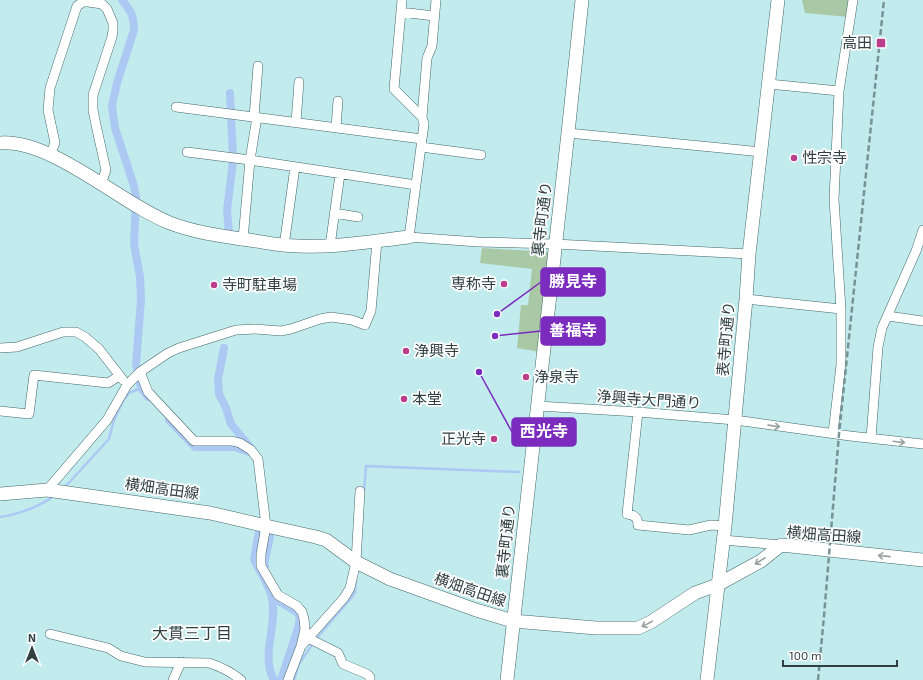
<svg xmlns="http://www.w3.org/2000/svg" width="923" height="680" viewBox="0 0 923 680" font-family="'Exo 2','Noto Sans JP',sans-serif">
<rect width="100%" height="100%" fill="#c2ebed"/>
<path fill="#a9c8a5" d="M802 0H851L849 17 805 13Z
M482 248 549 252 540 352 517 348 521 305H528L532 269 480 263Z"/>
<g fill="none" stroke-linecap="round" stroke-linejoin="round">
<path stroke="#acc9f4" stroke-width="2.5" d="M65 487 109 439 114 420 123 401 129 393 141 388
M364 492 366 466 519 472
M0 517C16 515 42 506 55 495
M316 639 352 597 355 592 356 580
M294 680 299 664 313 643"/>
<path stroke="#acc9f4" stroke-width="8" d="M122 0C131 11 134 16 134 30L117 83 112 106 115 128 134 186 136 198 134 244 140 277 141 300 136 364 141 388 148 397
M230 93 231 113
M231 116 233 156
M229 234 227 210 233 161
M224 348 218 379 219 394 226 408 231 424 251 448
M169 420 195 447H235L249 452
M261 521 254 559 255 562C261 574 269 584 272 598 278 625 260 655 274 680
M265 566 264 565 270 537
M279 601 298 613 300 618 298 628 281 680"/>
<defs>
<path id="street" d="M402 0 394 89 422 117
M436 0 432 46 427 58 422 117 424 124 409 237 478 242 555 244 749 254
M401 12 434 16
M769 84 839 91
M176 107 422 139
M254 117 258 66
M296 122 299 82
M336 127 338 101
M568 133 762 152
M421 147 481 155
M187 152 250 160 416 185
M50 155 55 143 48 110 50 88 77 6 83 2H88L102 4 107 9 113 23V30L112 37 93 95V110L96 125 106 170 101 184
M334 213 358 217
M243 239 250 160 257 117
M284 246 295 167
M330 246 340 174
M746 299 841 309
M888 316 923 321
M0 348 17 347 63 332H76L85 337 99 349 123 380
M140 372 148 392 194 441H232L240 443 251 450 258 459 266 526 261 554V566L278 595 297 606 302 612 304 619 305 629 301 646 288 680
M538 406 638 412 735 420 850 436 923 444
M0 411 29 414 34 375 108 383 119 376
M638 412 627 514C634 515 638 517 638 525L689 530 711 525 725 526
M833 433 841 365V309L834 199 839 91 853 0
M871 438 878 347 882 328 916 251 923 230
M47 490 107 420 127 385 140 372 168 353 179 348 236 330 255 329 281 331 291 329 320 319 331 317 352 320 365 325 371 311 377 241
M723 540 781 545
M50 634 108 648 121 656 145 662 209 663C222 667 231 672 241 680
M308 638 338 653 343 664 367 674 370 677V680
M302 645 344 598 350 588 356 562 360 491
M173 680 181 662"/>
<path id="secondary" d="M0 143C52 139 121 204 170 223 193 232 217 235 241 239 260 241 279 246 298 246 335 248 373 241 409 237
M0 494 47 490 210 513 266 526 316 537 326 540 356 562 390 579 476 610 513 621 596 628H638L651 622 695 593 717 585 761 561 781 545 923 560
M507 680 568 133 582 0
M707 680 725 526 746 299 749 254 778 0"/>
</defs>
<use href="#street" stroke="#426769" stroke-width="10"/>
<use href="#secondary" stroke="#426769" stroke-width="14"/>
<use href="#street" stroke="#fff" stroke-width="9"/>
<use href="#secondary" stroke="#fff" stroke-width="13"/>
<path stroke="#779395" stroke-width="2.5" stroke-dasharray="6 3" stroke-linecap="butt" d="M818 680 824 616 839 434 884 0"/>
</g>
<defs><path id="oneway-shaft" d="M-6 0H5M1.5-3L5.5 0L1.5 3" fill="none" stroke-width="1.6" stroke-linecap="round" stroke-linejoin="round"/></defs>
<g stroke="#98a0a0">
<use href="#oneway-shaft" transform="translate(774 426) rotate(8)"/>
<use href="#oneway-shaft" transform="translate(899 442) rotate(7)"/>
<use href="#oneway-shaft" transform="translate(884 556) rotate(-174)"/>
<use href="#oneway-shaft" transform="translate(760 561) rotate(147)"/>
<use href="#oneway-shaft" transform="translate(647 624) rotate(152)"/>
</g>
<g fill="#bb3d8c" stroke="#fff" stroke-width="1.5">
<rect x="876" y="38" width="10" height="10" rx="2"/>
<circle cx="794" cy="158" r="4"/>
<circle cx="504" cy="284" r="4"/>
<circle cx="214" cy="285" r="4"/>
<circle cx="406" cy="351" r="4"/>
<circle cx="526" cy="377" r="4"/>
<circle cx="404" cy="399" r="4"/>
<circle cx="494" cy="439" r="4"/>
</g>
<g text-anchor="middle" stroke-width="3.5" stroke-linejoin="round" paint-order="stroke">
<g font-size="15" fill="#304041" stroke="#fff" text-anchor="start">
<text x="872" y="48" text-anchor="end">高田</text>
<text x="802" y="163">性宗寺</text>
<text x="496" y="289" text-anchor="end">専称寺</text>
<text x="222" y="290">寺町駐車場</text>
<text x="414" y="356">浄興寺</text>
<text x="534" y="382">浄泉寺</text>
<text x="412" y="404">本堂</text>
<text x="486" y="444" text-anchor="end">正光寺</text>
</g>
<g font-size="15" fill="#304041" stroke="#fff">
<text transform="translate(542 219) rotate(-83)" y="5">裏寺町通り</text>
<text transform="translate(726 339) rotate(-85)" y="5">表寺町通り</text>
<text transform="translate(649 400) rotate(4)" y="5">浄興寺大門通り</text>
<text transform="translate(162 489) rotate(8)" y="5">横畑高田線</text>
<text transform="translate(824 535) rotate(4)" y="5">横畑高田線</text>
<text transform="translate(506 541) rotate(-84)" y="5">裏寺町通り</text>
<text transform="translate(470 590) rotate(19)" y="5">横畑高田線</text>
</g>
<g font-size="16" fill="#304041" stroke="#fff">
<text x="192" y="639">大貫三丁目</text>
</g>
</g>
<path fill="none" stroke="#7b2cbf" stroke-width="1.5" d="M497 314L541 282M495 336L541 331M479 372L512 432"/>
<g fill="#7b2cbf" stroke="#fff" stroke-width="1.5">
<circle cx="497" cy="314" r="4"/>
<circle cx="495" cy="336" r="4"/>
<circle cx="479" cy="372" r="4"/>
</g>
<g fill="#7b2cbf" stroke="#7b2cbf" stroke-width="1.5">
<rect x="541" y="268" width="64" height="28" rx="4"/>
<rect x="541" y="317" width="64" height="28" rx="4"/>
<rect x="512" y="418" width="64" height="28" rx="4"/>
</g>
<g font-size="16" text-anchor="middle" font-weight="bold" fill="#fff">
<text x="573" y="287">勝見寺</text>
<text x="573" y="336">善福寺</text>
<text x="544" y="437">西光寺</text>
</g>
<g transform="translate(32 648)" stroke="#ffffff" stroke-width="3" paint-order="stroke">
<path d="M0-3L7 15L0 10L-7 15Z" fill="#304041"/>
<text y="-6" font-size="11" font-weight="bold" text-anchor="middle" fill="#304041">N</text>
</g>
<path d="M783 660v6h114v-6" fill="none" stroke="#304041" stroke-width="2"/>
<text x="789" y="660" font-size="12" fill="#304041" stroke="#ffffff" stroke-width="3" paint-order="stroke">100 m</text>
</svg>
